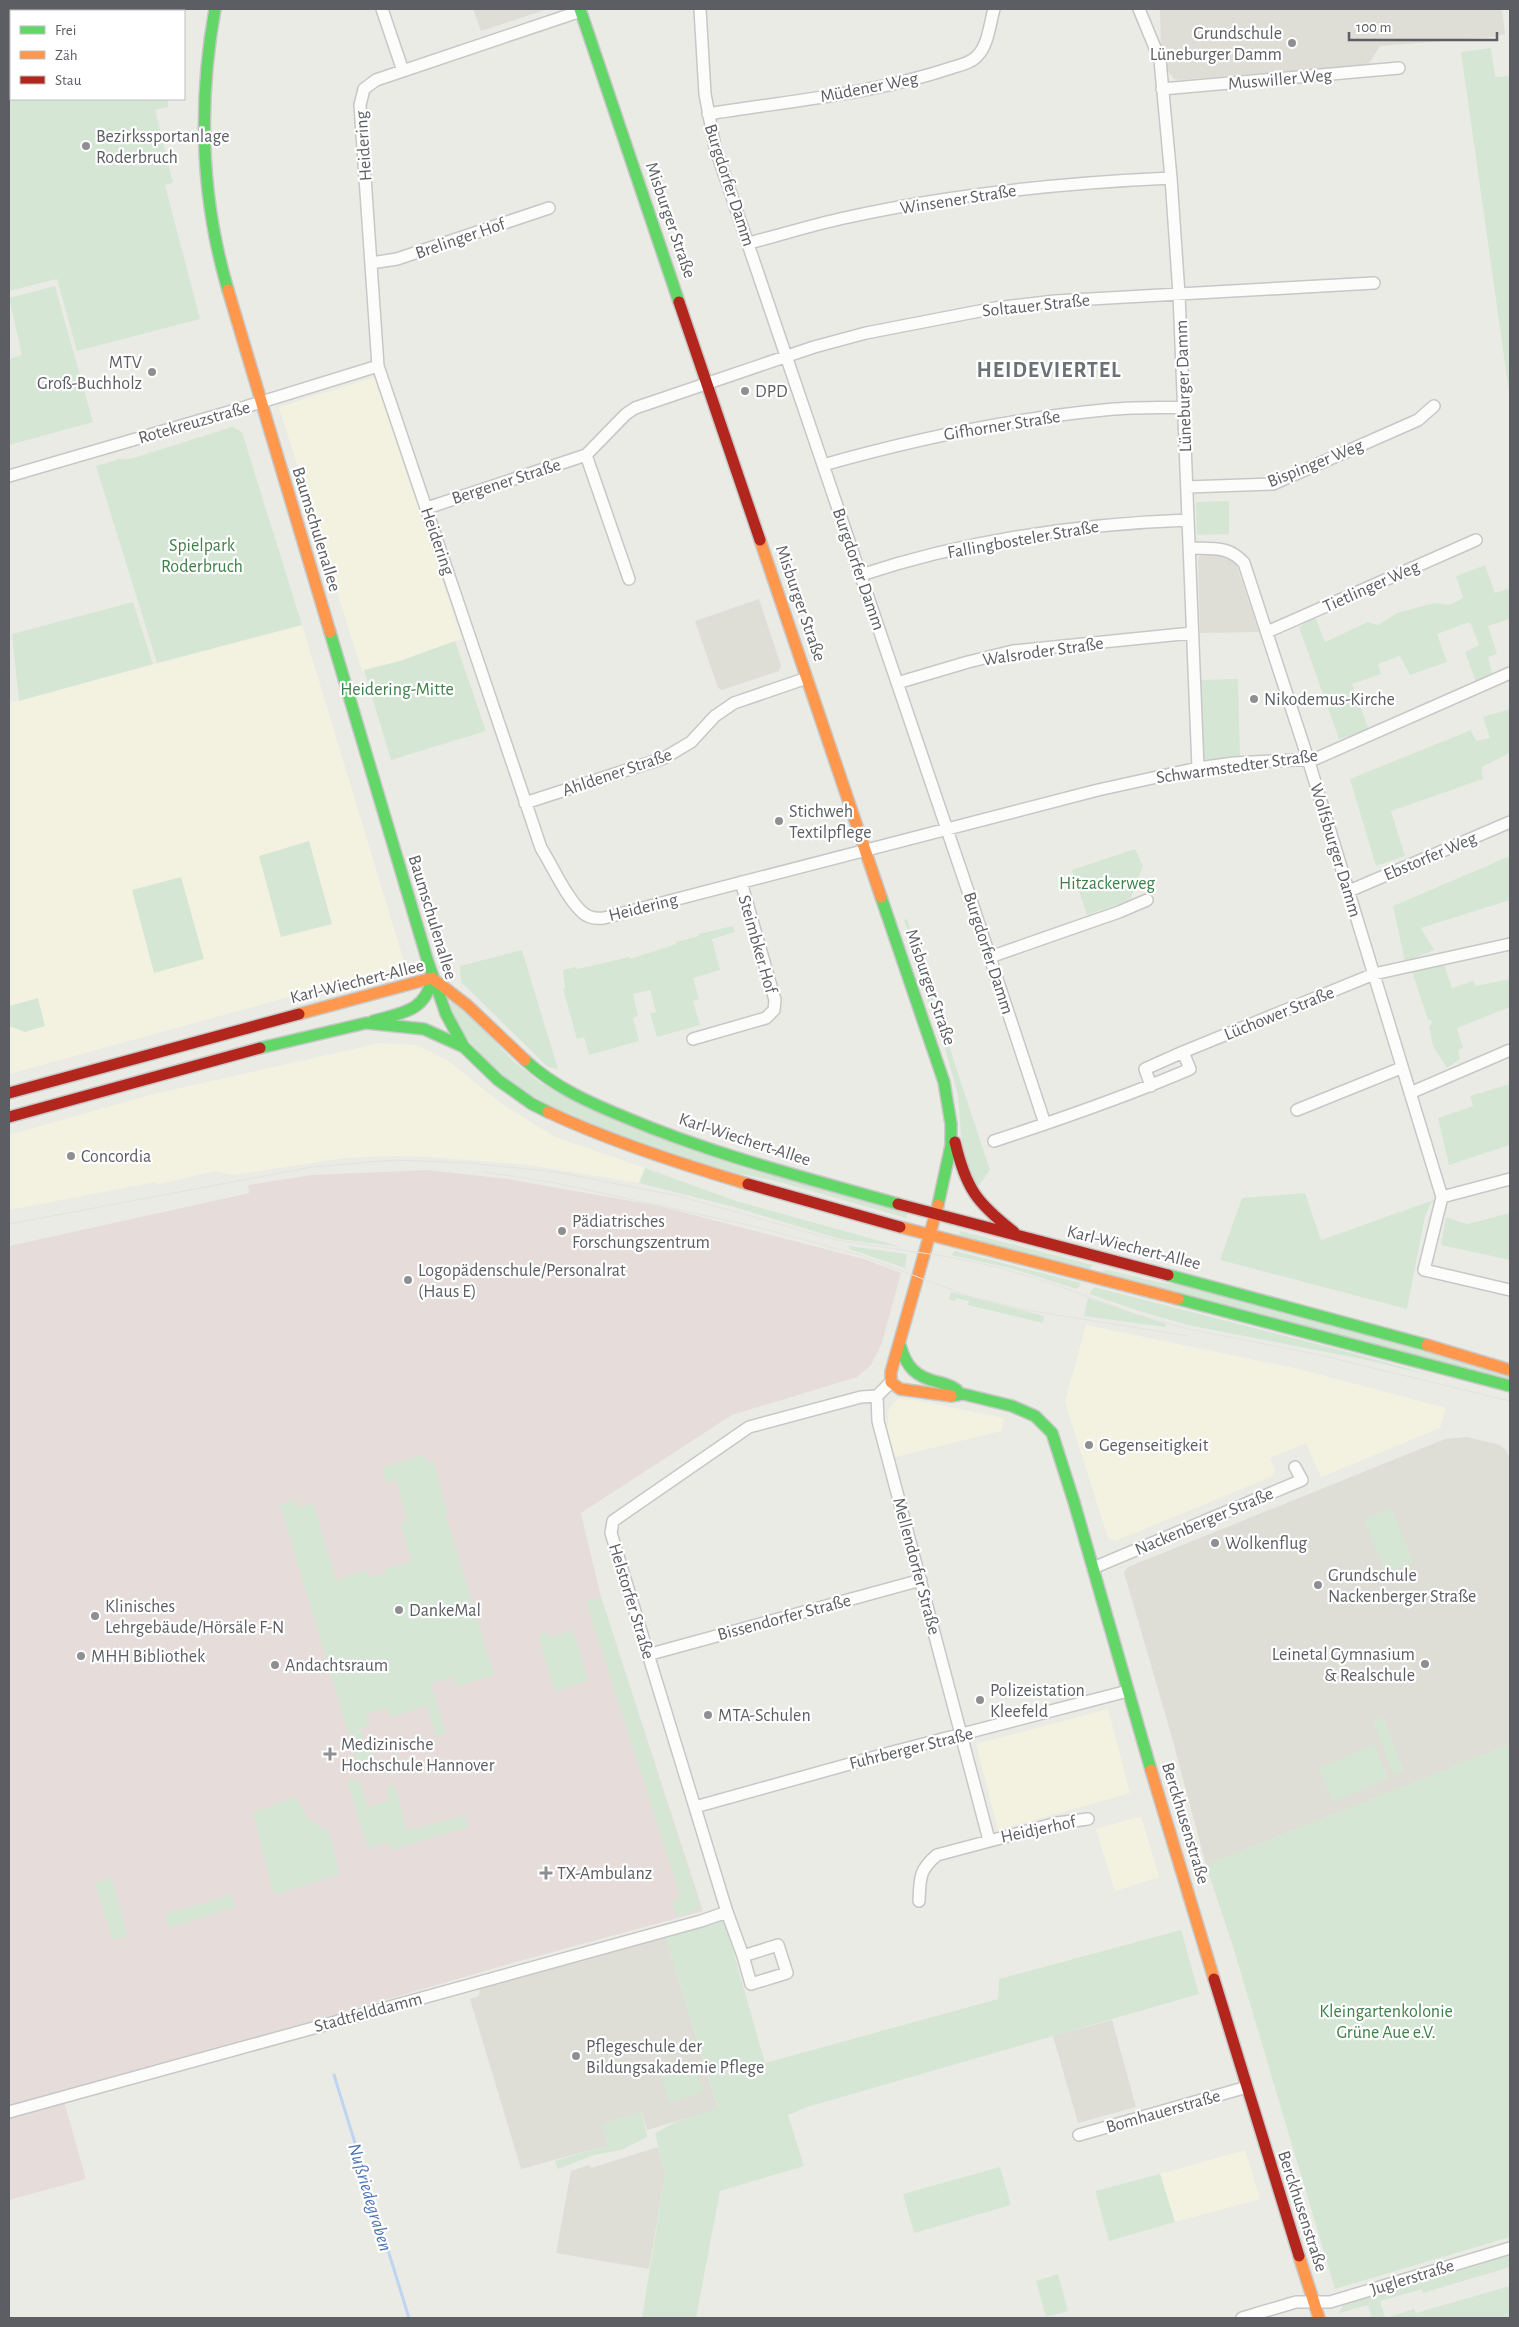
<svg xmlns="http://www.w3.org/2000/svg" width="1519" height="2327" viewBox="0 0 1519 2327" font-family="'Alegreya Sans',sans-serif">
<rect width="100%" height="100%" fill="#ebebe6"/>
<path fill="#f3f2e0" d="M375 377 462 639 400 661 362 671 279 407Z
M302 625 405 965 9 1074V703Z
M380 1043 417 1045 447 1060 502 1104 555 1137 645 1168 639 1183 529 1165 428 1157 393 1156 345 1158 233 1175 215 1171 159 1184 155 1182 9 1210V1135L154 1094Z
M1086 1325 1299 1369 1446 1408 1440 1428 1321 1477 1306 1443 1270 1458 1275 1470 1273 1476 1115 1541 1108 1538 1065 1402Z
M898 1399 915 1400 1004 1418 1001 1431 895 1457 887 1431 889 1409Z
M1108 1709 1130 1793 998 1830 976 1744Z
M1141 1816 1159 1877 1115 1891 1096 1829Z
M1245 2150 1260 2199 1175 2222 1160 2174Z"/>
<path fill="#deddd6" d="M473 9H548L481 31Z
M1160 9H1502L1505 34 1494 37 1380 46 1368 65 1179 80 1174 79 1167 70 1161 49Z
M1206 555 1227 556 1235 561 1259 632 1200 633 1198 562 1199 556Z
M759 599 781 666 779 671 722 690 718 688 695 621Z
M1467 1437 1500 1445 1506 1450 1510 1460V1744L1206 1865 1171 1734 1124 1572 1128 1567 1445 1439Z
M665 1935 718 2109 647 2130 642 2112 603 2124 609 2145 521 2169 470 1999 479 1996 480 1988 483 1985Z
M1112 2020 1136 2107 1078 2123 1053 2036Z
M658 2147 665 2175 649 2269 556 2253 571 2171 589 2165 591 2168Z"/>
<path fill="#e6ddda" d="M428 1170 508 1179 659 1206 864 1259 901 1273 882 1343 871 1365 857 1377 732 1415 581 1513 601 1597 703 1911 502 1966 62 2094 86 2179 9 2200V1246L249 1193 248 1185 311 1175Z"/>
<path fill="#d5e6d5" d="M9 9H182V11H11V99H168V107L155 110 173 183 165 185 200 319 77 351 57 279 9 291Z
M1491 48 1495 77 1510 76V399L1461 52Z
M55 286 93 422 9 445V359L22 355 9 298Z
M232 427 242 432 302 625 157 663 96 466 120 459H130Z
M1229 501V534L1197 535 1196 502Z
M1485 565 1495 593 1510 588V619L1488 626 1497 654 1488 657 1492 673 1476 682 1465 652 1479 645 1470 622 1437 634 1447 662 1410 675 1400 656 1378 664 1381 674 1352 684 1369 730 1339 739 1299 627 1315 617 1325 642 1368 622 1378 625 1397 613 1434 603 1449 605 1463 598 1456 576Z
M133 602 153 664 19 701 12 634Z
M455 641 486 731 391 760 364 670 400 661Z
M1238 679 1240 757 1199 760 1201 680Z
M1510 709V753L1482 767 1483 779 1391 811 1405 856 1376 866 1350 779 1471 730 1476 741 1490 738 1483 717Z
M309 841 332 924 281 937 259 856Z
M1135 849 1143 866 1130 900 1087 915 1072 870Z
M1510 856V900L1421 928 1434 950 1405 962 1393 906Z
M181 877 204 959 154 973 132 890Z
M907 919 990 1170 979 1185 974 1188 962 1148 958 1095 943 1041 907 943 912 942 904 920Z
M733 926 735 932 712 939 720 970 693 978 699 999 693 1001 700 1025 657 1037 650 1013 656 1012 650 990 633 994 638 1016 633 1018 639 1041 589 1055 584 1037 577 1039 563 989 565 988 563 970 576 967 577 969 629 957 630 959 676 944V942L699 936 698 934Z
M522 950 558 1069 548 1067 461 982 460 966Z
M1444 964 1452 988 1473 981 1476 986 1510 979V1007L1457 1028 1463 1048 1458 1050 1460 1059 1447 1068 1433 1046 1429 1026 1432 1023 1431 1020H1428L1412 971Z
M38 998 45 1026 25 1032 9 1026V1006Z
M454 998 513 1061 542 1084 908 1211 906 1218C864 1206 821 1193 779 1182 761 1177 744 1175 727 1171 702 1165 678 1155 654 1147 578 1121 480 1087 449 1004Z
M1510 1084V1145L1449 1165 1438 1118 1473 1106 1470 1096Z
M645 1168 736 1201 902 1247 840 1239 734 1207 639 1183Z
M1305 1193 1321 1240 1442 1197 1431 1203 1425 1216 1407 1309 1220 1260 1242 1198Z
M1510 1213V1260L1441 1245 1446 1217 1467 1224Z
M960 1231 1093 1265 1088 1270 958 1237Z
M849 1246 907 1254 905 1268 849 1249Z
M955 1251 1081 1283 1077 1289 1010 1268 951 1255Z
M1107 1270 1162 1283 1194 1286 1510 1376V1380L1100 1272Z
M1094 1287 1352 1353 1437 1377 1367 1360 1188 1325 1142 1312 1089 1294Z
M951 1292 1044 1316 1043 1323 968 1305 969 1301 956 1298 955 1301 949 1300Z
M1088 1298 1166 1324 1165 1327 1084 1316Z
M424 1454 427 1463 433 1461 448 1515 446 1516 494 1675 457 1686 454 1676 431 1684 446 1734 436 1737 427 1706 390 1717 387 1708 366 1714 369 1725 360 1728 366 1748 369 1747 373 1760 358 1765 280 1504 295 1500 298 1508 313 1503 336 1580 367 1570 369 1577 386 1573 385 1569 412 1561 400 1523 408 1521 396 1480 386 1482 382 1468Z
M1391 1508 1413 1562 1386 1573 1364 1519Z
M601 1597 701 1909 677 1917 672 1902 681 1898 586 1601Z
M573 1630 588 1680 559 1691 554 1689 539 1638 541 1634 547 1632 551 1638Z
M1382 1716 1404 1770 1394 1775 1373 1721Z
M1374 1744 1388 1778 1333 1802 1319 1769Z
M1510 1744V2237L1335 2289 1231 1940 1206 1865Z
M358 1778 368 1807 389 1800 387 1788 394 1784 407 1830 465 1816 468 1827 392 1850 389 1842 368 1848 347 1781Z
M297 1797 306 1817 329 1833 340 1874 274 1895 253 1812Z
M111 1878 128 1936 113 1940 95 1883Z
M231 1895 235 1907 169 1928 165 1914Z
M724 1919 765 2063 998 1999 999 1979 1181 1930 1199 1994 807 2107 788 2115 804 2166 720 2191 696 2318H642L665 2175 655 2133 676 2122 718 2108 665 1935Z
M694 2065 703 2092 669 2103 661 2075Z
M642 2112 647 2137 621 2150 594 2155 558 2169 555 2161 608 2145 602 2124Z
M1000 2167 1011 2205 914 2233 903 2194Z
M1160 2174 1175 2222 1109 2241 1095 2191Z
M1510 2255V2267L1423 2293 1422 2289 1380 2301 1385 2318 1414 2309 1416 2313 1510 2286V2318H1372L1368 2305 1339 2313 1343 2305Z
M1058 2274 1068 2311 1046 2317 1036 2281Z"/>
<g fill="none" stroke-linecap="round" stroke-linejoin="round">
<path stroke="#bed5f1" stroke-width="3" d="M334 2075 409 2318"/>
<defs>
<path id="street" d="M382 9 403 71
M700 9 705 94 715 147 971 900 1045 1124
M1139 9 1160 60 1171 178 1179 294 1198 768
M581 11 376 80 364 89 360 105 378 366 541 848C553 867 566 897 582 912 588 918 596 919 604 918L1098 790 1198 768 1234 763 1315 759 1510 673
M1162 89 1399 68
M708 114C788 101 873 94 951 68 960 65 972 63 978 55 988 45 990 23 994 9
M749 243C780 235 812 225 844 218 951 194 1061 183 1171 178
M371 263 397 259 549 208
M586 455 629 579
M823 465C915 439 1009 419 1104 410 1131 407 1158 408 1184 407
M9 476 232 411 378 366
M1187 487 1273 484 1418 420 1434 406
M427 508 586 455 626 414 635 408 814 347 866 333 995 308 1055 301 1374 283
M1189 548C1212 549 1228 545 1244 563L1308 759 1442 1197
M861 575C967 540 1077 524 1188 520
M1267 632 1476 540
M897 683 968 662 1013 651 1192 633
M525 803 664 758 691 742 715 716 734 703 807 678
M1349 891 1510 822
M990 957 1119 912 1147 900
M693 1039 766 1018 774 1010 775 1000 741 882
M1183 1052 1374 974 1510 944
M1410 1093 1510 1050
M1297 1110 1401 1068
M994 1141C1061 1119 1125 1097 1190 1069L1183 1052 1145 1069 1151 1086
M1442 1197 1424 1270 1510 1290
M1442 1197 1510 1179
M877 1396 878 1421 989 1840
M1093 1568 1302 1480 1295 1467
M647 1655 921 1580
M695 1807 889 1753 1128 1691
M919 1901C920 1878 919 1870 937 1855L1057 1823 1088 1819
M743 1956 751 1984 787 1973 778 1945 743 1956 727 1912 611 1533 613 1521 749 1427 861 1397 877 1396 891 1382
M9 2112 701 1921 727 1912
M1079 2135 1247 2087
M1242 2318 1296 2302H1330L1510 2248"/>
<path id="fast" d="M215 9C198 103 201 198 228 290
M580 9 679 302
M330 632 428 962 446 1014 464 1047
M881 897 944 1082 951 1124V1145L938 1205
M373 1021C401 1013 425 1012 432 979
M260 1048 366 1023 424 1029 464 1047 498 1080 532 1104 548 1112
M525 1060C554 1087 590 1103 627 1118 714 1155 807 1178 898 1204
M1168 1275 1427 1345
M1178 1299 1510 1386
M900 1345C906 1367 916 1377 938 1382 945 1384 951 1385 957 1390
M951 1396 963 1394 1012 1406 1035 1416 1052 1433 1074 1502 1151 1770"/>
<path id="slow" d="M228 290 330 632
M760 540 881 897
M299 1014 432 978 467 1005 525 1060
M548 1112C612 1142 680 1164 748 1184
M938 1205 891 1372V1382L900 1389 951 1396
M900 1227 1178 1299
M1427 1345 1510 1370
M1151 1770 1214 1979
M1299 2256 1319 2318"/>
<path id="jam" d="M679 302 760 540
M9 1093 299 1014
M9 1117 260 1048
M955 1142C966 1189 977 1203 1014 1232
M748 1184 900 1227
M898 1204 1168 1275
M1214 1979 1299 2256"/>
</defs>
<use href="#street" stroke="#c7c7c7" stroke-width="14"/>
<use href="#fast" stroke="#c8c8c8" stroke-width="14"/>
<use href="#slow" stroke="#c8c8c8" stroke-width="14"/>
<use href="#jam" stroke="#c8c8c8" stroke-width="14"/>
<use href="#street" stroke="#fcfcfb" stroke-width="11"/>
<use href="#fast" stroke="#63d668" stroke-width="11"/>
<use href="#slow" stroke="#ff974d" stroke-width="11"/>
<use href="#jam" stroke="#b3261e" stroke-width="11"/>
<path stroke="#e2e2e2" stroke-width="1" d="M484 1172 556 1183 753 1226 863 1256 965 1295 1026 1310 1188 1336
M9 1224 312 1167 394 1160 469 1163 556 1172 679 1196 836 1240 949 1257 997 1267 1048 1282 1135 1314 1188 1329 1311 1353 1510 1401"/>
</g>
<g fill="#8e8f91" stroke="#fff" stroke-width="2">
<circle cx="1292" cy="43" r="5"/>
<circle cx="86" cy="146" r="5"/>
<circle cx="152" cy="372" r="5"/>
<circle cx="745" cy="391" r="5"/>
<circle cx="1254" cy="699" r="5"/>
<circle cx="779" cy="821" r="5"/>
<circle cx="71" cy="1156" r="5"/>
<circle cx="562" cy="1231" r="5"/>
<circle cx="408" cy="1280" r="5"/>
<circle cx="1089" cy="1445" r="5"/>
<circle cx="1215" cy="1543" r="5"/>
<circle cx="1318" cy="1585" r="5"/>
<circle cx="399" cy="1610" r="5"/>
<circle cx="95" cy="1616" r="5"/>
<circle cx="81" cy="1656" r="5"/>
<circle cx="1425" cy="1664" r="5"/>
<circle cx="275" cy="1665" r="5"/>
<circle cx="980" cy="1700" r="5"/>
<circle cx="708" cy="1715" r="5"/>
<path d="M327.5 1746.5h5v5h5v5h-5v5h-5v-5h-5v-5h5z"/>
<path d="M543.5 1865.5h5v5h5v5h-5v5h-5v-5h-5v-5h5z"/>
<circle cx="576" cy="2056" r="5"/>
</g>
<g text-anchor="middle" stroke-width="4.5" stroke-linejoin="round" paint-order="stroke">
<g font-size="18" fill="#5c5e63" stroke="#fff" text-anchor="start">
<text x="1282" y="39" text-anchor="end">Grundschule<tspan x="1282" dy="21">Lüneburger Damm</tspan></text>
<text x="96" y="142">Bezirkssportanlage<tspan x="96" dy="21">Roderbruch</tspan></text>
<text x="142" y="368" text-anchor="end">MTV<tspan x="142" dy="21">Groß-Buchholz</tspan></text>
<text x="755" y="397">DPD</text>
<text x="1264" y="705">Nikodemus-Kirche</text>
<text x="789" y="817">Stichweh<tspan x="789" dy="21">Textilpflege</tspan></text>
<text x="81" y="1162">Concordia</text>
<text x="572" y="1227">Pädiatrisches<tspan x="572" dy="21">Forschungszentrum</tspan></text>
<text x="418" y="1276">Logopädenschule/Personalrat<tspan x="418" dy="21">(Haus E)</tspan></text>
<text x="1099" y="1451">Gegenseitigkeit</text>
<text x="1225" y="1549">Wolkenflug</text>
<text x="1328" y="1581">Grundschule<tspan x="1328" dy="21">Nackenberger Straße</tspan></text>
<text x="105" y="1612">Klinisches<tspan x="105" dy="21">Lehrgebäude/Hörsäle F-N</tspan></text>
<text x="409" y="1616">DankeMal</text>
<text x="1415" y="1660" text-anchor="end">Leinetal Gymnasium<tspan x="1415" dy="21">&amp; Realschule</tspan></text>
<text x="91" y="1662">MHH Bibliothek</text>
<text x="285" y="1671">Andachtsraum</text>
<text x="990" y="1696">Polizeistation<tspan x="990" dy="21">Kleefeld</tspan></text>
<text x="718" y="1721">MTA-Schulen</text>
<text x="341" y="1750">Medizinische<tspan x="341" dy="21">Hochschule Hannover</tspan></text>
<text x="557" y="1879">TX-Ambulanz</text>
<text x="586" y="2052">Pflegeschule der<tspan x="586" dy="21">Bildungsakademie Pflege</tspan></text>
</g>
<g font-size="18" fill="#5c5e63" stroke="#fff">
<text transform="translate(1280 79) rotate(-5)" y="6">Muswiller Weg</text>
<text transform="translate(869 87) rotate(-11)" y="6">Müdener Weg</text>
<text transform="translate(363 146) rotate(-94)" y="6">Heidering</text>
<text transform="translate(730 185) rotate(72)" y="6">Burgdorfer Damm</text>
<text transform="translate(958 199) rotate(-9)" y="6">Winsener Straße</text>
<text transform="translate(671 220) rotate(71)" y="6">Misburger Straße</text>
<text transform="translate(460 238) rotate(-19)" y="6">Brelinger Hof</text>
<text transform="translate(1036 305) rotate(-6)" y="6">Soltauer Straße</text>
<text transform="translate(1183 386) rotate(-92)" y="6">Lüneburger Damm</text>
<text transform="translate(194 422) rotate(-16)" y="6">Rotekreuzstraße</text>
<text transform="translate(1002 425) rotate(-9)" y="6">Gifhorner Straße</text>
<text transform="translate(1315 463) rotate(-22)" y="6">Bispinger Weg</text>
<text transform="translate(506 481) rotate(-18)" y="6">Bergener Straße</text>
<text transform="translate(317 529) rotate(73)" y="6">Baumschulenallee</text>
<text transform="translate(1023 539) rotate(-10)" y="6">Fallingbosteler Straße</text>
<text transform="translate(438 541) rotate(71)" y="6">Heidering</text>
<text transform="translate(859 569) rotate(71)" y="6">Burgdorfer Damm</text>
<text transform="translate(1371 586) rotate(-24)" y="6">Tietlinger Weg</text>
<text transform="translate(801 603) rotate(71)" y="6">Misburger Straße</text>
<text transform="translate(1043 651) rotate(-8)" y="6">Walsroder Straße</text>
<text transform="translate(1237 766) rotate(-8)" y="6">Schwarmstedter Straße</text>
<text transform="translate(617 772) rotate(-19)" y="6">Ahldener Straße</text>
<text transform="translate(1336 850) rotate(73)" y="6">Wolfsburger Damm</text>
<text transform="translate(1430 856) rotate(-23)" y="6">Ebstorfer Weg</text>
<text transform="translate(643 907) rotate(-14)" y="6">Heidering</text>
<text transform="translate(433 917) rotate(73)" y="6">Baumschulenallee</text>
<text transform="translate(758 944) rotate(74)" y="6">Steimbker Hof</text>
<text transform="translate(989 953) rotate(72)" y="6">Burgdorfer Damm</text>
<text transform="translate(357 981) rotate(-14)" y="6">Karl-Wiechert-Allee</text>
<text transform="translate(931 987) rotate(71)" y="6">Misburger Straße</text>
<text transform="translate(1279 1013) rotate(-22)" y="6">Lüchower Straße</text>
<text transform="translate(745 1139) rotate(18)" y="6">Karl-Wiechert-Allee</text>
<text transform="translate(1134 1247) rotate(14)" y="6">Karl-Wiechert-Allee</text>
<text transform="translate(1204 1521) rotate(-23)" y="6">Nackenberger Straße</text>
<text transform="translate(917 1566) rotate(75)" y="6">Mellendorfer Straße</text>
<text transform="translate(632 1601) rotate(73)" y="6">Helstorfer Straße</text>
<text transform="translate(784 1617) rotate(-15)" y="6">Bissendorfer Straße</text>
<text transform="translate(911 1748) rotate(-14)" y="6">Fuhrberger Straße</text>
<text transform="translate(1186 1823) rotate(73)" y="6">Berckhusenstraße</text>
<text transform="translate(1038 1829) rotate(-12)" y="6">Heidjerhof</text>
<text transform="translate(368 2012) rotate(-15)" y="6">Stadtfelddamm</text>
<text transform="translate(1163 2111) rotate(-16)" y="6">Bomhauerstraße</text>
<text transform="translate(1303 2211) rotate(72)" y="6">Berckhusenstraße</text>
<text transform="translate(1412 2277) rotate(-17)" y="6">Juglerstraße</text>
</g>
<g font-size="18" fill="#3e8049" stroke="#fff">
<text x="202" y="551">Spielpark<tspan x="202" dy="21">Roderbruch</tspan></text>
<text x="397" y="695">Heidering-Mitte</text>
<text x="1107" y="889">Hitzackerweg</text>
<text x="1386" y="2017">Kleingartenkolonie<tspan x="1386" dy="21">Grüne Aue e.V.</tspan></text>
</g>
<g font-size="19" font-style="italic" fill="#5076b7" stroke="#fff">
<text transform="translate(371 2197) rotate(73)" y="7">Nußriedegraben</text>
</g>
<g font-size="22" font-weight="bold" letter-spacing="1" fill="#6d7075" stroke="#fff">
<text x="1049" y="377">HEIDEVIERTEL</text>
</g>
</g>
<rect width="1519" height="2327" fill="none" stroke="#5c5e63" stroke-width="20"/>
<rect x="10" y="10" width="175" height="90" fill="#ffffff" stroke="#bebfc1"/>
<rect x="20" y="26" width="25" height="8" fill="#63d668" stroke="#bebfc1"/>
<text x="55" y="35" font-size="15" fill="#5c5e63">Frei</text>
<rect x="20" y="51" width="25" height="8" fill="#ff974d" stroke="#bebfc1"/>
<text x="55" y="60" font-size="15" fill="#5c5e63">Zäh</text>
<rect x="20" y="76" width="25" height="8" fill="#b3261e" stroke="#bebfc1"/>
<text x="55" y="85" font-size="15" fill="#5c5e63">Stau</text>
<path d="M1349 32v8h148v-8" fill="none" stroke="#5c5e63" stroke-width="2.5"/>
<text x="1356" y="32" font-size="15" fill="#5c5e63" stroke="#ffffff" stroke-width="4" paint-order="stroke">100 m</text>
</svg>
